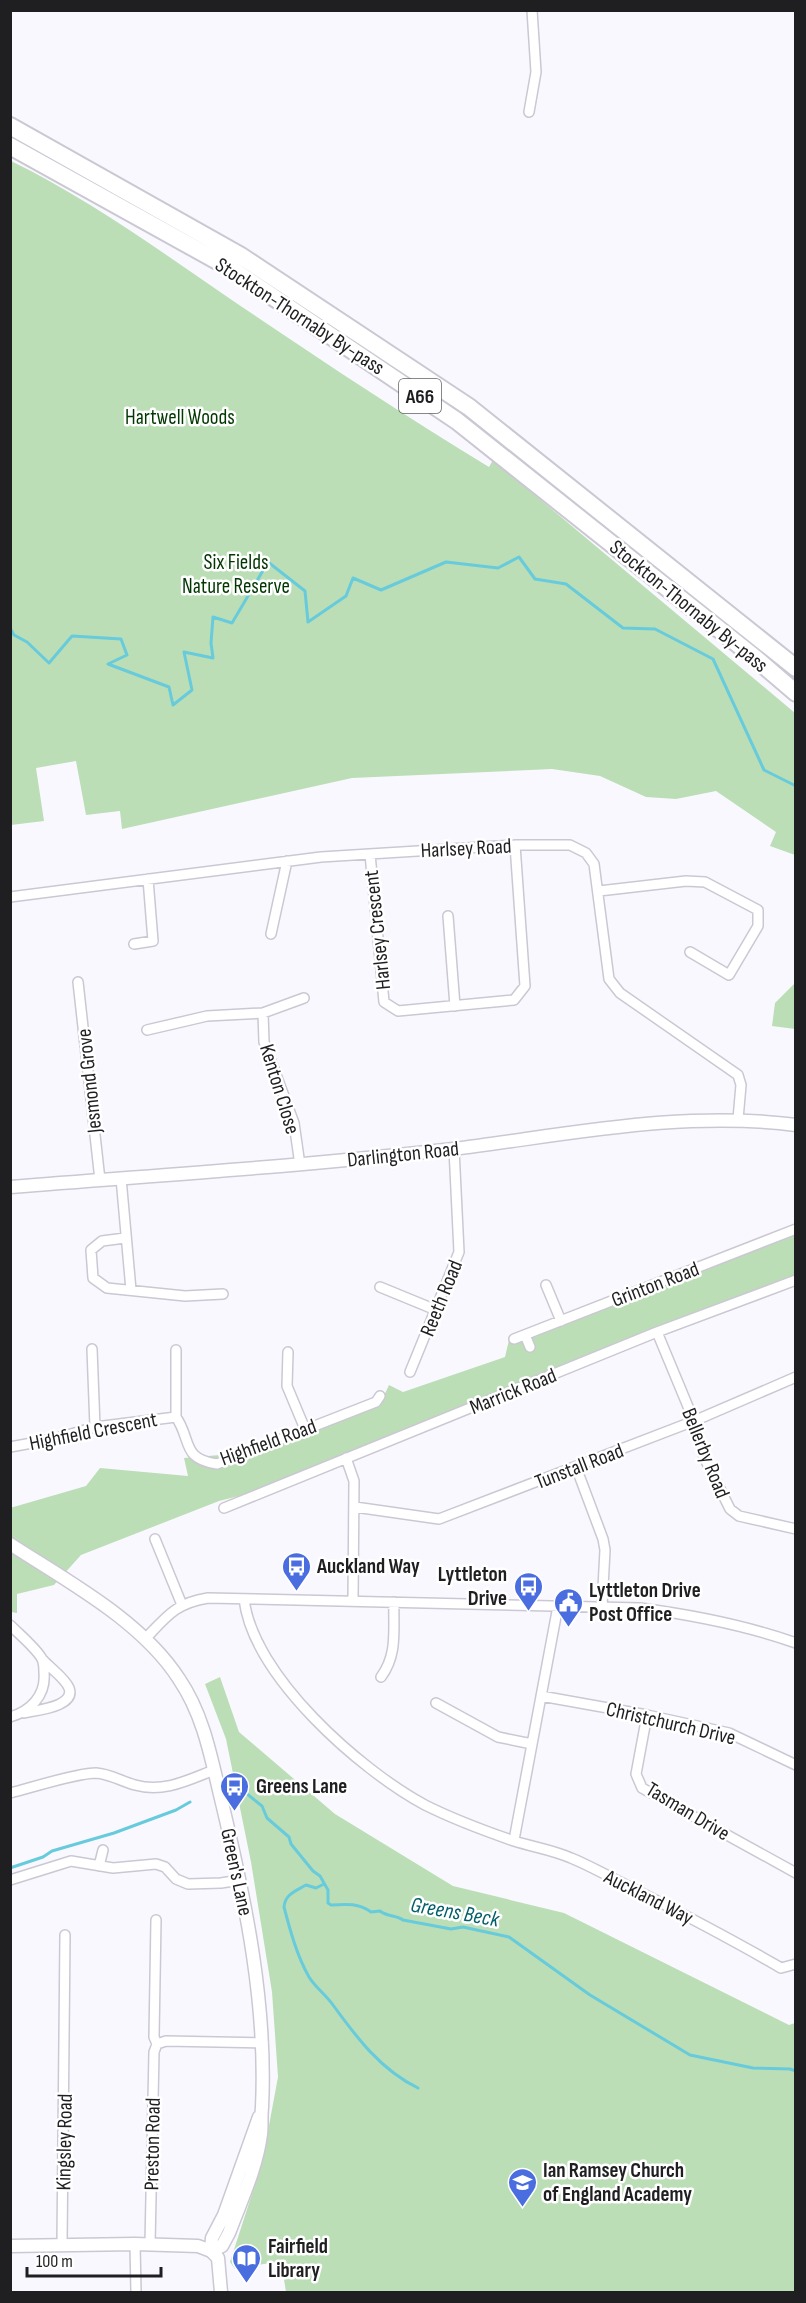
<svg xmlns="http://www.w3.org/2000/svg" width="806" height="2303" viewBox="0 0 806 2303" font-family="'Sofia Sans Condensed',sans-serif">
<rect width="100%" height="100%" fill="#faf8ff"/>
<path fill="#bbdeb6" d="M11 161C87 198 156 248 226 296 313 355 400 413 489 467L493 460 795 713V855L770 846 776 832 716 791 676 799 646 797 600 776 552 769 352 778 122 829 120 811 86 815 76 761 36 768 44 821 11 825Z
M795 983V1029L772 1026 775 1003Z
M795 1225V1286L239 1496 219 1501 81 1555 54 1585 17 1594V1613L11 1612 10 1508 86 1486 100 1468 188 1476 184 1458 220 1455 382 1400 389 1385 403 1392 505 1357 509 1340Z
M220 1677 239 1732 335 1814 453 1886 564 1913 789 2025 795 2023V2292H286L281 2261 235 2269 230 2262 262 2163 278 2077 272 1992 251 1862 226 1739 205 1684Z"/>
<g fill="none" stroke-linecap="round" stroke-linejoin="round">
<path stroke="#67cbdc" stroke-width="3" d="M10 628 14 635 27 642 49 663 72 636 121 639 127 655 108 664 169 687 173 705 192 690 184 652 213 658 211 643 213 617 232 623 268 562 305 591 308 622 346 596 353 578 381 590 446 562 498 568 519 557 535 579 566 584 623 628 655 629 713 659 764 770 796 786
M242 1790 262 1806 267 1818 289 1837 291 1844 313 1871 320 1876 328 1890V1903L331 1905C347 1904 358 1903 371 1912L380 1911C387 1917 397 1915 403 1920L451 1929 463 1927 509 1937 590 1995 690 2055 753 2068 790 2069 796 2071
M10 1868 43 1857 52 1851 114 1833 176 1810 190 1802
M324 1884 316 1888 306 1885C296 1891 285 1894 284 1907 290 1930 297 1956 309 1977 315 1987 326 1995 333 2005 357 2038 381 2070 418 2088"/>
<defs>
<path id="minor" d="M529 112 536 72 532 10
M370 854 384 1002 398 1011 514 1000 525 986 515 845
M599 891 686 881 705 882 758 910V926L729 975 690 952
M10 897 321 857 515 845H570L586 853 594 864 609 979 620 993 738 1075 741 1085 738 1119
M448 916 455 1006
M271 934 287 861
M134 944 153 941 148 879
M78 982 100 1180
M263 1013 304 998
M147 1030 207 1016 263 1013 264 1042 294 1123 300 1165
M121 1178 131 1290
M125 1238 102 1241 91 1250 93 1278 107 1288 185 1296 223 1294
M546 1285 561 1321
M380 1287 436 1310
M657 1332 694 1421 704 1457 730 1509 739 1516 796 1529
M525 1335 530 1347
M514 1339 796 1229
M92 1349 95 1427
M176 1350V1417
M288 1352 287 1386 305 1429
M410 1372 459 1252 454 1149
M176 1417C192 1440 181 1459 217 1464L376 1402 380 1396
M10 1447 54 1439 95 1427 176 1417
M346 1458 354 1481 353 1601
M576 1467 603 1539 605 1550 602 1606
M355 1507 439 1519 694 1421 796 1377
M224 1508 657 1332 796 1280
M155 1539 182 1605
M244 1599C253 1676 360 1770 425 1805 453 1819 485 1831 514 1841 533 1847 553 1850 571 1858 593 1867 615 1880 636 1890 685 1915 733 1940 781 1968L796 1964
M10 1625C19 1634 37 1649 42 1659 44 1663 44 1669 44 1673 46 1695 31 1711 10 1717
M146 1638C167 1616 176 1603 208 1598L640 1608C693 1615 745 1625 796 1643
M381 1677C398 1654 393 1630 394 1602
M541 1696 647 1715 729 1733 796 1765
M436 1703 498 1737 532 1744
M24 1713C36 1710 76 1707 69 1688 65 1678 50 1668 43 1660
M647 1715 636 1774 642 1788 796 1873
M10 1793C31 1788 76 1773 96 1773 110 1774 121 1781 135 1785 164 1793 188 1780 214 1770
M514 1840 558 1606
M99 1866 103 1850
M10 1880 71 1861 113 1868 156 1864 165 1867 176 1879 188 1884 221 1883 240 1880
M157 2044 166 2041 263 2043
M62 2244 65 1935
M135 2244 136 2292
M150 2244 154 2052 157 2044 154 2037 156 1920"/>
<path id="tertiary" d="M10 1187C158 1175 306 1166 453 1149 566 1135 682 1110 796 1125
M10 1544C67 1581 142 1621 179 1679 205 1717 212 1763 223 1807 246 1904 267 2006 262 2107 261 2116 262 2125 261 2134 257 2167 241 2201 229 2233L222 2246 211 2251
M10 2246 135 2244 198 2246 211 2251 218 2258 221 2292
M211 2251 212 2238 224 2215 259 2117"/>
<path id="trunk" d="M10 126 241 256 469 407 796 668
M10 146 230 268 457 421 754 657 796 693"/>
</defs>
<use href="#minor" stroke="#cbc8d3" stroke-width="12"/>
<use href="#tertiary" stroke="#cbc8d3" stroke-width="15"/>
<use href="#trunk" stroke="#cbc8d3" stroke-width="20"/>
<use href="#minor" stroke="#fff" stroke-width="9"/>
<use href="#tertiary" stroke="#fff" stroke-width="12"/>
<use href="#trunk" stroke="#fff" stroke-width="16"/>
</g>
<defs>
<symbol id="bus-pin" viewBox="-11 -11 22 30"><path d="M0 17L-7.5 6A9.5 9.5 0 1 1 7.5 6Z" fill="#4a6de0" stroke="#fff"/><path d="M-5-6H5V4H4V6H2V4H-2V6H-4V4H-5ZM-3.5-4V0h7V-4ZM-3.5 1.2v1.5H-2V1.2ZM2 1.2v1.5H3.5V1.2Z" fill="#fff"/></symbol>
<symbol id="civic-pin" viewBox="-11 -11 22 30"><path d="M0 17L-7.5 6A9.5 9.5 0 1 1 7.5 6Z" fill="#4a6de0" stroke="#fff"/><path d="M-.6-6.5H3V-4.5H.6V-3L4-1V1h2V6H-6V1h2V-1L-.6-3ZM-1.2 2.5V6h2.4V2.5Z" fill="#fff"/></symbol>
<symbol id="school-pin" viewBox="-11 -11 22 30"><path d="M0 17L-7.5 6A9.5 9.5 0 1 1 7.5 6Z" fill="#4a6de0" stroke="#fff"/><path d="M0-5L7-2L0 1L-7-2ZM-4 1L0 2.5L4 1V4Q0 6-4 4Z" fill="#fff"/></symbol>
<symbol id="library-pin" viewBox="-11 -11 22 30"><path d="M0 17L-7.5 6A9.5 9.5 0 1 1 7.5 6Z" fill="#4a6de0" stroke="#fff"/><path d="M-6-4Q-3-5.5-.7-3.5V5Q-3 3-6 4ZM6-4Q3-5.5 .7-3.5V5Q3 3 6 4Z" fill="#fff"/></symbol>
</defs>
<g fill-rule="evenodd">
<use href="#bus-pin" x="280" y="1550" width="33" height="45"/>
<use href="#bus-pin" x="512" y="1570" width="33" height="45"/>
<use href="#civic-pin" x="552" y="1586" width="33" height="45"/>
<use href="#bus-pin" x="218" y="1770" width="33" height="45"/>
<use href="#school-pin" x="506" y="2166" width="33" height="45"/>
<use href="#library-pin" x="230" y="2242" width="33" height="45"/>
</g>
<g text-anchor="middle" stroke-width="5" stroke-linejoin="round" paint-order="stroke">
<rect fill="#fff" stroke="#626264" stroke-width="1.5" x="399" y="379" width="42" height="34" rx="4.5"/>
<g font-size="20" font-weight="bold" fill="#1f1f22">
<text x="420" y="403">A66</text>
</g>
<g font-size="21" fill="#1f1f22" stroke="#fff">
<text transform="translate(300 316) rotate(33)" y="7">Stockton-Thornaby By-pass</text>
<text transform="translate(689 606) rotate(39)" y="7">Stockton-Thornaby By-pass</text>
<text transform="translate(466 848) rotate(-3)" y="7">Harlsey Road</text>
<text transform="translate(377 930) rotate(-96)" y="7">Harlsey Crescent</text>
<text transform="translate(89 1081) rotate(-96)" y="7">Jesmond Grove</text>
<text transform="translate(280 1089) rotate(73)" y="7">Kenton Close</text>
<text transform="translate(403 1154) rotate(-6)" y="7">Darlington Road</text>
<text transform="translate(655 1284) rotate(-21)" y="7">Grinton Road</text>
<text transform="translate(441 1298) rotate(-68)" y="7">Reeth Road</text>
<text transform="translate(513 1391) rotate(-22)" y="7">Marrick Road</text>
<text transform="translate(93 1431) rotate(-11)" y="7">Highfield Crescent</text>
<text transform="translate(268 1442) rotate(-20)" y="7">Highfield Road</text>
<text transform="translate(706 1453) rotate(68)" y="7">Bellerby Road</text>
<text transform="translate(579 1466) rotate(-21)" y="7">Tunstall Road</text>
<text transform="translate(671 1723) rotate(13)" y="7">Christchurch Drive</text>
<text transform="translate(688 1811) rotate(31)" y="7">Tasman Drive</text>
<text transform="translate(237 1872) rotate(78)" y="7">Green's Lane</text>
<text transform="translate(649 1897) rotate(27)" y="7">Auckland Way</text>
<text transform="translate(64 2142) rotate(-89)" y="7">Kingsley Road</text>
<text transform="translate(152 2144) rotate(-89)" y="7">Preston Road</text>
</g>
<g font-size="21" fill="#023700" stroke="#fff">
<text x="180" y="424">Hartwell Woods</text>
<text x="236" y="569">Six Fields<tspan x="236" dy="24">Nature Reserve</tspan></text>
</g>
<g font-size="21" font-weight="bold" fill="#1f1f22" stroke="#fff" text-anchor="start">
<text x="317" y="1573">Auckland Way</text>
<text x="507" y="1581" text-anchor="end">Lyttleton<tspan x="507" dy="24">Drive</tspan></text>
<text x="589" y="1597">Lyttleton Drive<tspan x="589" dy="24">Post Office</tspan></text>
<text x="256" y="1793">Greens Lane</text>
<text x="543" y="2177">Ian Ramsey Church<tspan x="543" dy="24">of England Academy</tspan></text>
<text x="268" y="2253">Fairfield<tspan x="268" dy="24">Library</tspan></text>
</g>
<g font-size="22" font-style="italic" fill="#045f6b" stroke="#fff">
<text transform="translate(455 1911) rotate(10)" y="8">Greens Beck</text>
</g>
</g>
<rect width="806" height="2303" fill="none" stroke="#1f1f22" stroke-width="24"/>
<path d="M27 2267v9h134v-9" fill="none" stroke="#1f1f22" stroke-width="3"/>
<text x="36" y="2267" font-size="18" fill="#1f1f22" stroke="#ffffff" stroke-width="4.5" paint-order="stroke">100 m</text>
</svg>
